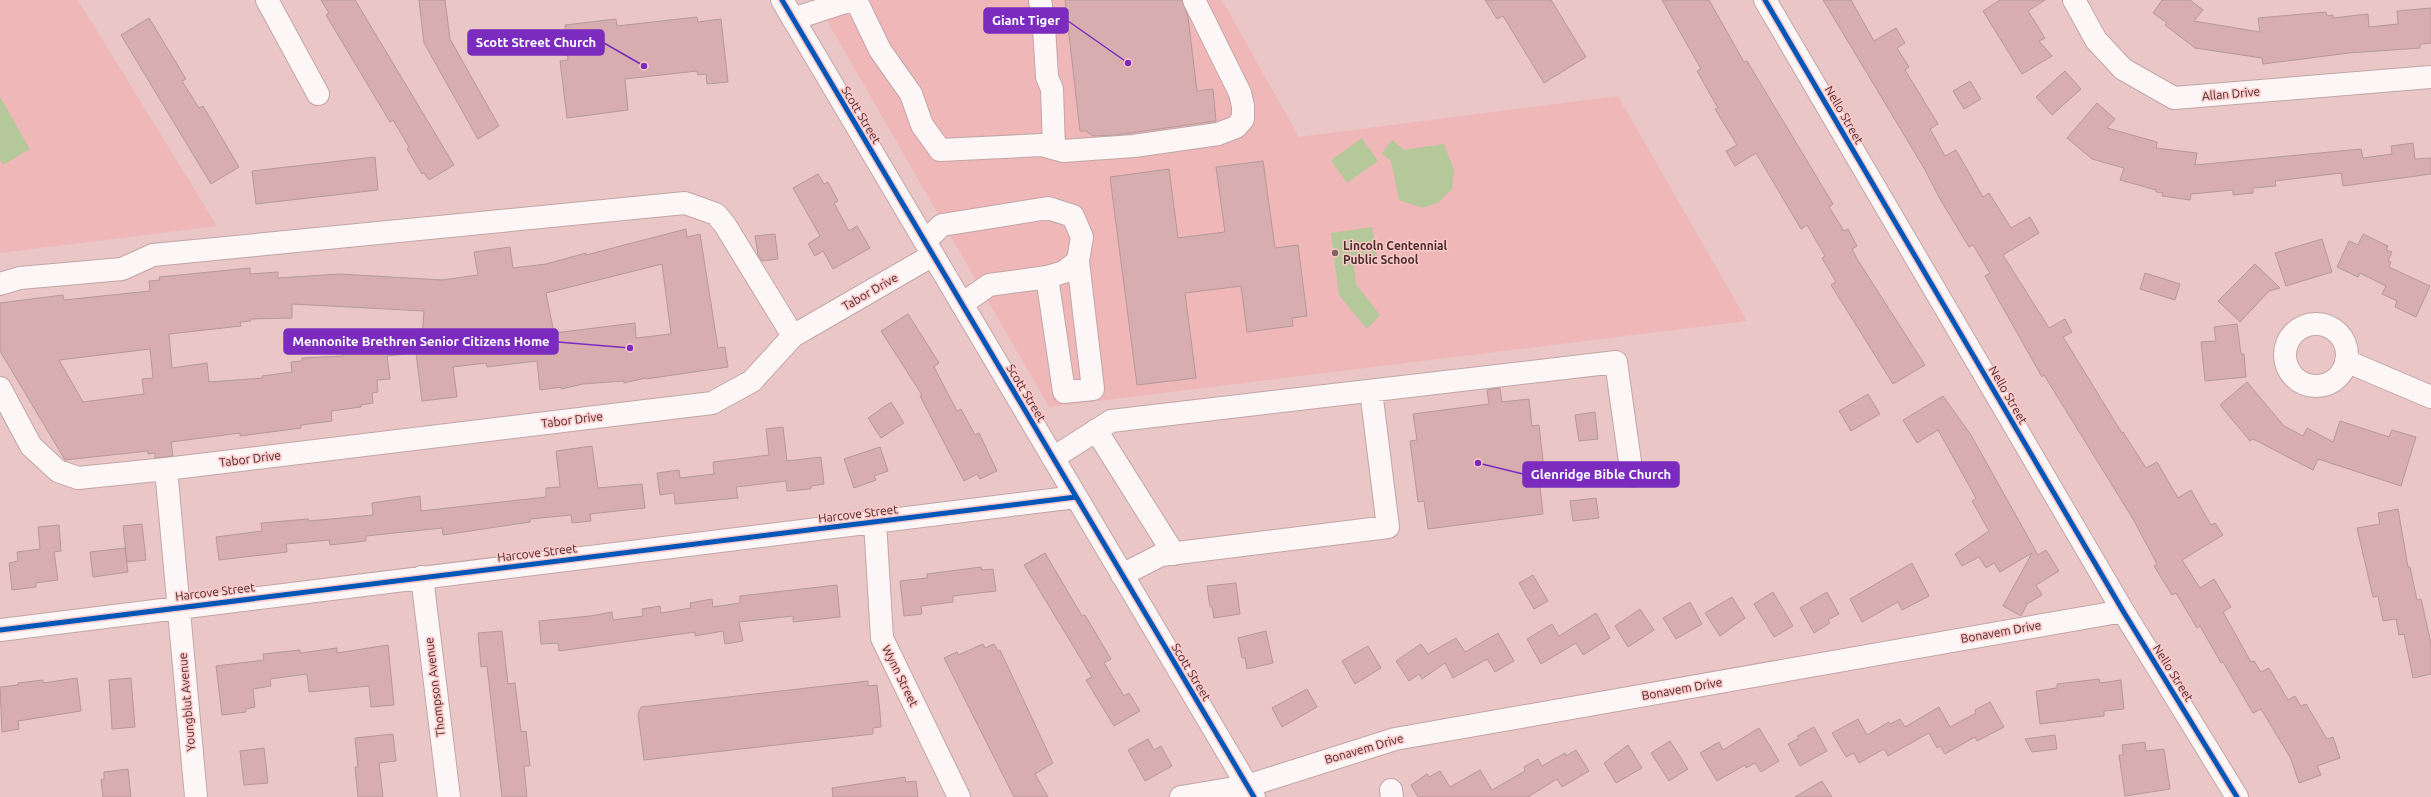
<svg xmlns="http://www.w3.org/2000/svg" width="2431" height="797" viewBox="0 0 2431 797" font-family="Ubuntu,sans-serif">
<rect width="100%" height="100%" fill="#eac6c7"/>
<path fill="#efb7b8" d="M0 0H78L217 226 0 253Z
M815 0H1222L1299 137 1618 96 1747 321 1049 407Z"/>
<path fill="#b5c899" d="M0 97 30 149 3 165 0 159Z
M1362 138 1378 161 1347 183 1331 160Z
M1392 140 1404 150 1444 144 1454 170 1452 189 1439 202 1423 208 1399 200 1391 161 1382 153Z
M1372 227 1377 256 1353 259 1356 284 1380 315 1367 329 1339 295 1331 233Z"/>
<path fill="#d7adaf" stroke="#b5999a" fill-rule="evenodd" d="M321 0H355L454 165 429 180 424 173 422 174 407 149 409 147 393 120 390 122 326 15 329 13Z
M419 0H445L450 39 499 126 478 139 424 43Z
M1065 0H1182L1188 17 1197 91 1213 89 1216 121 1116 135 1093 136 1086 131H1080Z
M1485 0H1551L1586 57 1544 83 1503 16 1497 19Z
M1662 0H1709L1744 62 1747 61 1833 204 1829 207 1844 231 1848 229 1857 246 1852 249 1857 259 1925 365 1893 384 1831 285 1836 282 1822 258 1825 256 1807 225 1801 229 1756 153 1735 166 1726 151 1737 145 1715 109 1718 108 1697 71 1701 69Z
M1823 0H1851L1874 41 1896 28 1905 43 1897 48 1909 67 1905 70 1938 124 1930 129 1945 156 1956 150 1983 197 1989 193 2011 228 2030 217 2039 233 2003 255 2049 328 2065 319 2072 332 2063 337 2122 433 2123 432 2146 468 2157 462 2178 498 2191 490 2211 525 2215 523 2223 535 2182 560 2200 588 2214 579 2231 607 2223 612 2251 662 2254 661 2261 672 2269 668 2288 700 2295 696 2301 706 2306 704 2327 739 2333 737 2340 758 2317 766 2321 775 2299 783 2291 759 2261 709 2253 713 2223 662 2221 663 2200 626 2197 628 2176 593 2172 595 2154 566 2157 564 2133 519 2044 375 2042 377 1985 276 1990 273 1973 245 1969 247 1940 199 1924 168Z
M2000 0H2045L2028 11 2045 38 2039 41 2052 56 2022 74 1983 11Z
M2162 0H2190L2203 10 2194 21 2260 32 2258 18 2326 12 2327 16 2333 15V18L2368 14 2369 27 2398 24 2397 11 2431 8V43L2420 44V48L2349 53 2263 64 2262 58 2195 48 2165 25 2167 23 2153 13Z
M697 17 698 22 721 19 728 82 707 84 706 74 698 75 697 71 625 79 628 110 567 118 560 61 568 60 565 25 616 19 617 26Z
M149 18 186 79 182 81 199 108 203 106 239 167 211 184 121 35Z
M2065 71 2081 89 2052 115 2036 97Z
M1970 81 1981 99 1964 109 1953 91Z
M2097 103 2115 119 2107 128 2157 142 2156 148 2197 153 2195 165 2361 149 2363 158 2392 154 2391 146 2413 143 2415 159 2431 158V174L2343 186 2341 173 2275 181 2276 186 2253 188V193L2233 195V190L2191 194 2190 200 2162 196 2163 193 2156 192V190L2120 180 2124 168 2092 159 2067 138Z
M375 157 378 190 256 204 252 171Z
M1263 161 1275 248 1298 245 1307 316 1292 318 1293 326 1247 332 1241 286 1185 293 1196 378 1137 385 1110 177 1169 169 1178 238 1225 232 1216 167Z
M818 174 824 184 828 182 838 201 834 203 849 231 857 226 870 248 833 269 823 251 815 256 808 244 820 236 793 188Z
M686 229 687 237 700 234 718 348 725 347 728 367 646 379V378L624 383V381L583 384 561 389V387L540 390 537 361 487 367 486 363 453 367 457 397 422 401 416 353 387 356 390 379 377 380 378 392 372 393 373 403 361 405V407L331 411 332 421 301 425V428L240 436V433L171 442 173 456 155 458V453L148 454V451L65 460 0 351V303L63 295 64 300 150 291 149 281 160 280 159 277 250 268V274L278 272V278L340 274 442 280 478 275 474 252 510 247 513 268 546 264 586 253V255ZM662 264 671 334 636 338 635 323 554 333 546 293ZM292 304 424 311 422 337 373 343 374 350 343 353V356L302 358V361L291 362 292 372 262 376 263 378 209 382 207 363 172 368 169 334 241 326 240 322 251 321V319L292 318ZM150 349 153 378 142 379 144 394 83 402 59 360Z
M775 234 778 259 762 261 758 255 755 236Z
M2363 234 2388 246 2386 250 2392 252 2388 261 2391 262 2389 267 2430 286 2416 317 2395 307 2397 301 2382 294 2386 286 2360 273 2358 277 2337 267 2349 241 2358 245Z
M2322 239 2332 272 2286 286 2275 253Z
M2255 264 2280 288 2269 291 2240 322 2218 301Z
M2145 273 2180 284 2175 300 2140 289Z
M908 314 939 363 934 367 957 411 961 409 975 435 979 433 997 471 980 479 977 474 964 481 920 396 922 395 881 331Z
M2237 324 2241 354H2244L2246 377 2205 381 2201 342 2216 341 2214 327Z
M2247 382 2284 426 2303 436 2307 428 2333 442 2340 421 2389 437 2392 430 2416 437 2401 486 2318 459 2313 470 2253 439 2250 441 2220 405Z
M1500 388 1502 402 1529 399 1532 426 1539 425 1546 486 1540 487 1543 514 1428 529 1424 501 1418 502 1410 441 1417 440 1413 414 1489 404 1487 390Z
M1868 394 1880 414 1851 431 1839 411Z
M1943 396 1971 435 2038 555 2046 550 2059 571 2036 585 2042 595 2027 604 2021 616 2003 606 2032 553 2000 572 1994 563 1986 568 1979 557 1962 566 1955 554 1989 531 1972 501 1976 498 1938 430 1917 443 1903 420Z
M891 402 904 423 881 438 868 418Z
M1595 412 1598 439 1579 441 1575 415Z
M783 427 787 461 821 457 824 484 811 486V489L787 491 786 481 736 487 738 498 675 504 674 493 660 495 657 473 679 470 680 478 714 474 713 462 769 455 766 429Z
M592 446 598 488 642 484 645 508 590 514 591 521 572 523 571 515 530 519V522L443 535 442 528 366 536V541L330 545 329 540 286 544 287 552 219 560 216 537 262 531 261 523 308 519 309 521 373 515 372 503 420 496 421 511 546 497V488L560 487 556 451Z
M880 447 888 471 874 476 876 480 854 488 844 459Z
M1596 498 1599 518 1573 521 1570 501Z
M2398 509 2408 567H2410L2417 600 2421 599 2431 643V674L2413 678 2404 634 2399 635 2396 619 2383 621 2378 596 2373 597 2357 528 2380 524 2378 513Z
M142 524 146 560 127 562 123 526Z
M59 525 61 551 54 552 58 580 36 583V587L12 590 9 563 18 561 17 552 40 549 38 527Z
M125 548 128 572 93 577 90 552Z
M1045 553 1082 616 1085 615 1111 659 1104 663 1124 696 1129 693 1140 711 1114 726 1086 680 1092 677 1024 565Z
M1912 563 1929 596 1902 610 1898 602 1862 622 1850 599Z
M981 567 982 570 993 569 996 591 953 596V602L921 606 922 614 904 616 900 581 927 578V574Z
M1533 575 1548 601 1534 609 1519 583Z
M1236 583 1240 614 1214 618 1212 607H1210L1207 586Z
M837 585 840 617 793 622V616L739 622 743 641 725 644 723 631 695 636V632L559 651 558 643 541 644 539 621 590 616 612 612 613 620 643 616 642 609 660 606 661 613 691 608 690 603 712 599 713 607 740 603V596Z
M1773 592 1793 626 1774 637 1754 604Z
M1827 592 1839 614 1828 620 1830 623 1814 633 1800 608Z
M1732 597 1745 618 1720 636 1705 613Z
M1690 602 1702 624 1676 639 1663 618Z
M1640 609 1654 630 1628 647 1615 626Z
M1596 613 1610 638 1583 655 1576 643 1541 664 1527 639 1552 624 1559 636Z
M502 631 508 684 515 683 521 732 526 731 530 766H524L527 797H502L487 666 481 667 478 633Z
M1266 631 1273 663 1247 669 1245 658H1242L1238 638Z
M1498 633 1514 661 1495 672 1487 659 1453 678 1445 663 1422 679 1419 674 1409 681 1396 661 1421 644 1428 654 1456 638 1465 652Z
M983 644 985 648 994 644 998 651 1000 650 1053 763 1035 774 1048 797H1014L944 658 957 652 958 655Z
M388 645 394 705 371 707 369 686 309 692 307 674 270 679 271 686 253 689 255 707 246 709V712L222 715 216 666 264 660 263 654 300 650V653L337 648V653Z
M1368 646 1381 668 1355 684 1342 661Z
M77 678 81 711 18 721 19 729 2 732 0 687 18 685V683L43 680V683Z
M131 678 135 727 112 729 109 680Z
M2099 679 2100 683 2121 680 2124 709 2104 711V716L2040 724 2036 691 2057 688V684Z
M868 681V686L877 685 880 712 881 727 873 728V734L644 760 638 714 641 707Z
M1307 689 1317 707 1282 727 1272 708Z
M1990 702 2004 727 1977 741 1975 737 1945 754 1940 746 1937 748 1929 733 1888 756 1884 749 1859 763 1854 753 1846 757 1832 733 1858 719 1867 735 1889 722 1890 724 1900 719 1905 727 1939 707 1950 727 1976 713 1975 710Z
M1814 727 1827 751 1800 766 1788 744 1799 738 1797 736Z
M1759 728 1779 761 1761 772 1755 763 1746 768 1745 765 1717 781 1700 753 1719 742 1723 750Z
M393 734 396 761 379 763 383 797H358L355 767H358L355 738Z
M2055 735 2057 749 2032 752 2025 739Z
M1148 739 1154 750 1161 746 1172 766 1145 781 1128 750Z
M1670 741 1688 769 1669 781 1651 753Z
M2145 742 2146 751 2164 749 2170 789 2125 796 2119 755H2123L2122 745Z
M1628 745 1642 768 1616 783 1604 763Z
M264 748 268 783 244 785 240 751Z
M1576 750 1589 771 1562 787 1557 779 1528 797H1418L1411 785 1427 774 1429 777 1440 771 1450 787 1480 770 1492 790 1525 771 1524 767 1538 759 1542 766 1565 753 1566 756Z
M128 769 131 797H103L101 780 104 779V772Z
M905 777 906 782 916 781 918 797H833L832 788Z
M1822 781 1832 797H1795Z"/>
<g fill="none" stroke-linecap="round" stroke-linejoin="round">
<defs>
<path id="minor" d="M267 0 318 94
M856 0 880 50 911 94 922 125 940 150 1041 145 1063 151 1134 146 1218 134 1236 127 1243 119V106L1240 93 1194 0
M1040 0 1044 27 1047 77 1052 89 1054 148
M1765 0 2123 611 2237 797
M2074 0 2096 40 2123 69 2174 98 2431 77
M793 19 851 0
M925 241 942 225 1048 208 1073 216 1082 237 1078 261 1064 272 1047 277 989 285 962 304
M1047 277 1064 392 1093 389 1078 261
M0 284 20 278 122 269 153 255 685 203 716 214 725 225 793 336
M2285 355a31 31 0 1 1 62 0a31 31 0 1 1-62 0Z
M2346 361 2431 397
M0 388 31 446 58 471 78 478 166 469 712 403 752 381 793 336 933 255
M1096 430 1174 554
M1053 458 1111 421 1616 362 1632 476
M166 469 196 797
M875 522 882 638 959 797
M1122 575 1161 555 1388 527 1371 391
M422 577 449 797
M0 630 1076 497
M1391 790 1392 797
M1181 797 1247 786 1395 739 2123 611"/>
<path id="major" d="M782 0 1254 797"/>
</defs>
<use href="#minor" stroke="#c2a6a7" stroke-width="24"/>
<use href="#major" stroke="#c2a6a7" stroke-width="24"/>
<use href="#minor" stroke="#fcf6f7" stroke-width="22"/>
<use href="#major" stroke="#fcf6f7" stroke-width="22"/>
<defs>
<path id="cycleway" d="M782 0 1254 797
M1765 0 2123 611 2237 797
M0 630 1076 497"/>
</defs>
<use href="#cycleway" stroke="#fec8c9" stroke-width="8"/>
<use href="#cycleway" stroke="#0057b8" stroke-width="5"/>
</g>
<circle fill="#816364" stroke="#fec8c9" stroke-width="1.5" cx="1335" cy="253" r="4"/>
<g text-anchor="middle" stroke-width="3" stroke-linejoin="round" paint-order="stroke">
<g font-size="12" fill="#482e2f" stroke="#fec8c9">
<text transform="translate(2231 94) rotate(-5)" y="4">Allan Drive</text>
<text transform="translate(861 115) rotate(59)" y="4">Scott Street</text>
<text transform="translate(1844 115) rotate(60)" y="4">Nello Street</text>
<text transform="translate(870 292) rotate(-30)" y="4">Tabor Drive</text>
<text transform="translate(1026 393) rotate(59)" y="4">Scott Street</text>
<text transform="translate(2008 395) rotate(60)" y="4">Nello Street</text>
<text transform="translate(572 420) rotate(-7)" y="4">Tabor Drive</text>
<text transform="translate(250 459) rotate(-7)" y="4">Tabor Drive</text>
<text transform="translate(858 514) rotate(-7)" y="4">Harcove Street</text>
<text transform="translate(537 553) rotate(-7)" y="4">Harcove Street</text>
<text transform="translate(215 592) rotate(-7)" y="4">Harcove Street</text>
<text transform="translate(2001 632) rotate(-10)" y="4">Bonavem Drive</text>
<text transform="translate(1191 672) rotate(59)" y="4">Scott Street</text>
<text transform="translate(2173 673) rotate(58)" y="4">Nello Street</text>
<text transform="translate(900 676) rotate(64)" y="4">Wynn Street</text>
<text transform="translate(435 687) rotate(-97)" y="4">Thompson Avenue</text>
<text transform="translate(1682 689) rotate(-10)" y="4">Bonavem Drive</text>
<text transform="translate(187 702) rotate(-95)" y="4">Youngblut Avenue</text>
<text transform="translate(1364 749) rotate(-16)" y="4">Bonavem Drive</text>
</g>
<g font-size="12" font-weight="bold" fill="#482e2f" stroke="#fec8c9" text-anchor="start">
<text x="1343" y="250">Lincoln Centennial<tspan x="1343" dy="14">Public School</tspan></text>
</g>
</g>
<path fill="none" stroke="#7b2cbf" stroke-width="1.5" d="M1128 63L1068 21M644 66L604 43M630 348L558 342M1478 463L1523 474"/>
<g fill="#7b2cbf" stroke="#fec8c9" stroke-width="1.5">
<circle cx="1128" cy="63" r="4"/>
<circle cx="644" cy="66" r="4"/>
<circle cx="630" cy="348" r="4"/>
<circle cx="1478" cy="463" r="4"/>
</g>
<g fill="#7b2cbf" stroke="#7b2cbf" stroke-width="1.5">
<rect x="984" y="8" width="84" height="25" rx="4"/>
<rect x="468" y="30" width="136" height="25" rx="4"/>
<rect x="284" y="329" width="274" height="25" rx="4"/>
<rect x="1523" y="462" width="156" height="25" rx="4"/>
</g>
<g font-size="13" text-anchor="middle" font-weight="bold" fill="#fff">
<text x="1026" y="25">Giant Tiger</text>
<text x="536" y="47">Scott Street Church</text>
<text x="421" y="346">Mennonite Brethren Senior Citizens Home</text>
<text x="1601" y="479">Glenridge Bible Church</text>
</g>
</svg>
